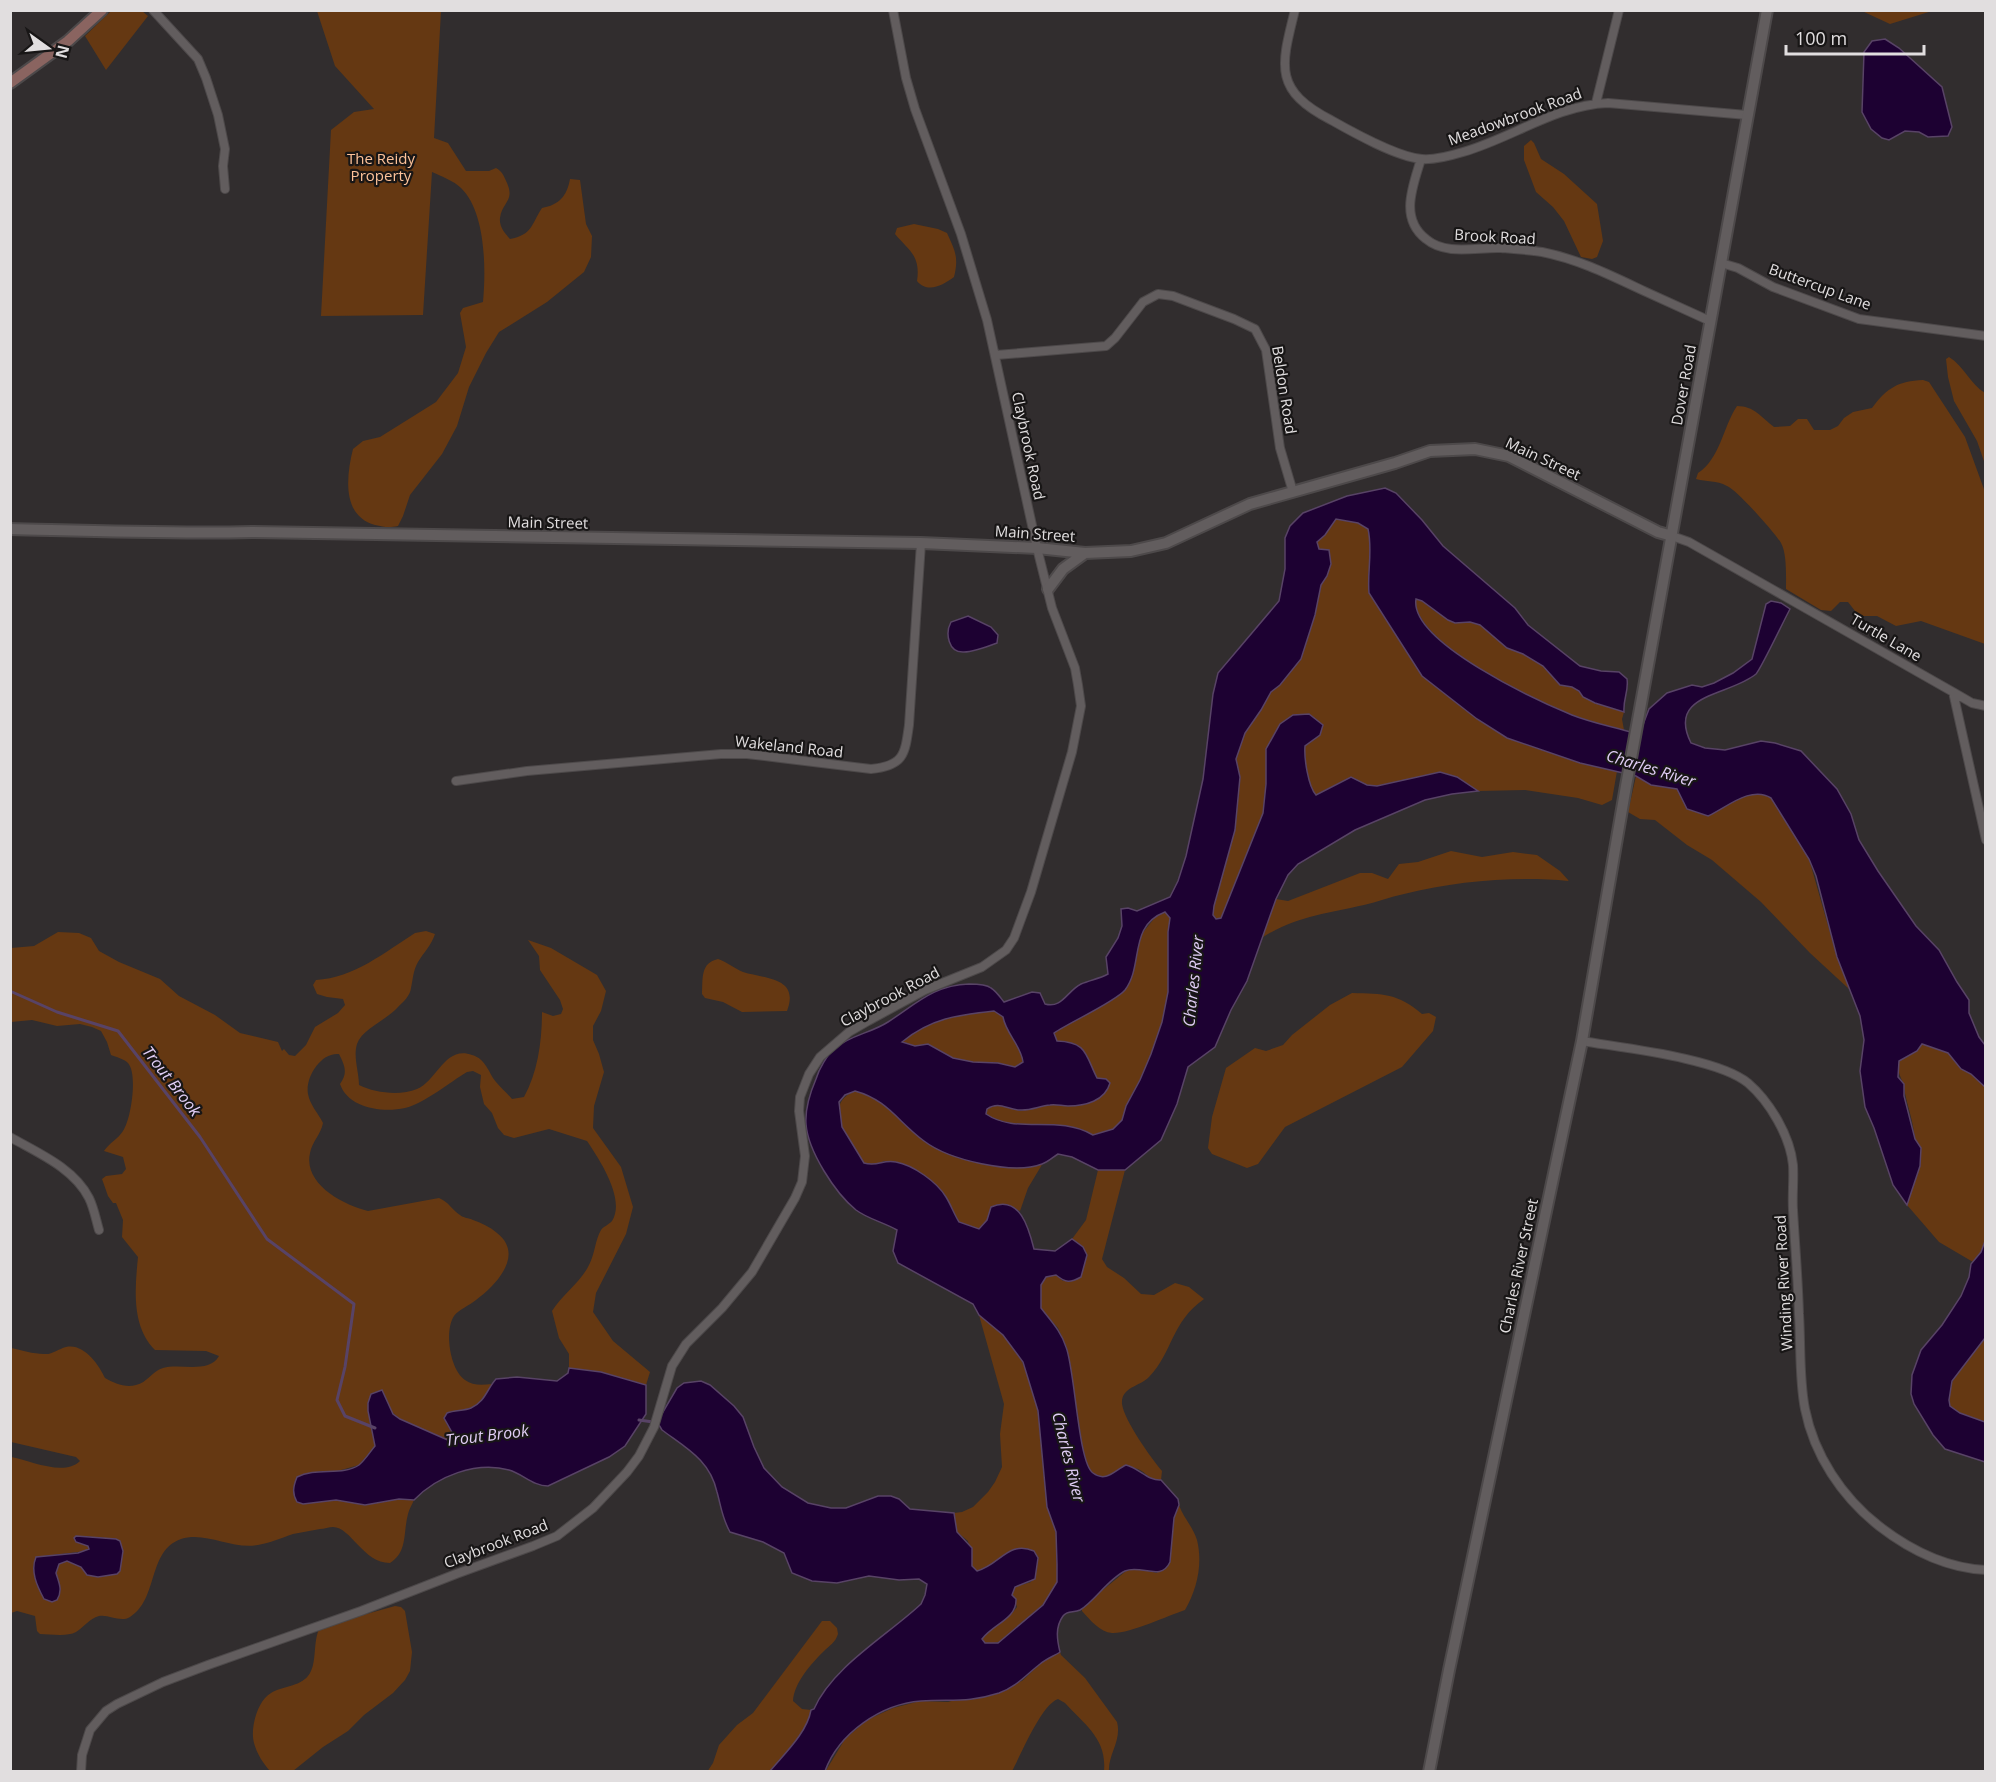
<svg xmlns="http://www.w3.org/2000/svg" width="1996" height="1782" viewBox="0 0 1996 1782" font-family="'Open Sans',sans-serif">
<rect width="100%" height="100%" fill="#312d2e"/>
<path fill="#653812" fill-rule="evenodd" d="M111 11H142L148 16 106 70 85 36Z
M317 11H441L434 138 448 143 466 171H489L496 168C502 171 504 176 507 183 515 201 502 202 500 218 499 227 505 233 510 239 532 235 531 225 542 208 559 205 567 196 570 179L580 180 586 224 592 236 591 257 584 272 547 302 499 332 486 353 469 387 457 426 442 454 410 495 403 516 398 526C389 528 384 527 375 525 342 516 346 477 353 449L363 441 380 437 436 402 458 373 466 347 460 313 463 308 483 302C486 270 486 212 461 188 454 181 441 176 432 172L423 315 321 316 331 130 354 112 374 109 335 66Z
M1862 11H1932L1890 24Z
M1531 140 1534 143 1541 159 1564 174 1597 204 1603 241 1597 257 1592 259 1581 257 1564 221 1553 207 1536 192 1524 160V146Z
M914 224 938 229 947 233C955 251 959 257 954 277 943 285 928 294 917 281 921 255 908 250 895 234L897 228Z
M1949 357C1964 366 1970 384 1985 393V464L1977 441 1954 401 1948 377 1946 359Z
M1923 380 1929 382 1965 437 1985 492V644L1921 621 1896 626 1877 616H1859L1848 602H1840L1831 611 1821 610 1786 589C1786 577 1787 553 1781 543 1776 534 1736 489 1727 486 1716 480 1707 482 1696 479L1698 473C1720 459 1723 427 1737 406 1754 406 1761 417 1774 427L1790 426 1798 419H1807L1814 430H1830L1838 426 1844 418 1853 412 1872 408C1887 388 1898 381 1923 380Z
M1335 518 1358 523 1368 529C1373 550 1367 572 1369 593L1422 676 1477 719 1507 738 1580 763 1617 771 1612 800 1602 805 1578 798 1525 790 1478 791 1457 777 1400 782 1377 786 1367 785 1351 778 1316 795C1308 786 1304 758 1305 745L1314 740 1323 725 1266 784 1263 813 1221 919H1216L1213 915 1214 906 1235 830 1240 777 1236 759 1245 733 1261 710 1271 692 1280 685 1301 659 1315 615 1321 585 1327 576 1317 542 1325 535Z
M1416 599 1422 601 1433 610 1455 623 1470 622 1480 625 1507 648 1523 654 1543 666 1560 685 1572 687 1595 703 1624 712 1622 719 1624 730C1608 725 1591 722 1576 716 1540 704 1410 641 1416 599Z
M1636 776 1651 785 1677 789 1682 798 1718 811C1733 802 1754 787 1771 798L1809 859 1837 957 1847 979 1849 989 1810 953 1761 902 1712 860 1687 845 1655 820 1640 819 1628 812Z
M1451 851 1482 857 1513 852 1537 855 1560 871 1569 881C1514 876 1458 881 1404 894 1390 897 1377 902 1364 905 1328 913 1295 917 1263 937L1268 916 1276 899 1288 901 1360 873H1372L1388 879 1399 864 1418 862Z
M1165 912 1170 918 1168 932V992L1162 1022 1151 1054 1140 1080 1126 1106 1122 1120 1113 1129 1093 1135C1058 1115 1017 1135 986 1115L987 1109 992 1105 1000 1104 1020 1111 1051 1104 1068 1106 1097 1078C1085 1054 1087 1042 1057 1041L1054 1033 1068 1024 1136 959 1140 936 1157 915Z
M426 931 435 934C431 946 424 952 418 962 413 971 413 979 411 988 410 996 403 1002 398 1007 388 1019 362 1029 357 1044 353 1057 359 1072 359 1085 375 1093 400 1096 417 1089 437 1081 445 1045 472 1055 486 1059 488 1072 496 1082 501 1088 507 1093 512 1099L524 1097C538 1072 542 1040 542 1012L553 1016 561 1014 563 1009 560 1000 540 970 539 956 528 940 551 948 597 975 606 991 601 1011 593 1026V1040L599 1054 604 1072 594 1106 593 1128 621 1167 633 1207 626 1234 596 1293 593 1312 613 1341 650 1372 646 1385 601 1372 569 1368V1354L559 1338 552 1311C562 1295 581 1282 589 1265 595 1254 595 1240 601 1230 604 1226 610 1224 612 1221 626 1199 599 1159 587 1141L549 1129 514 1138 504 1135 498 1128 492 1113 484 1104 480 1087 481 1075 473 1071 467 1072C450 1082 425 1103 405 1108 382 1113 348 1108 340 1084 348 1073 345 1066 339 1054 321 1052 305 1077 308 1094 310 1105 318 1113 323 1123 321 1134 312 1142 310 1153 303 1184 343 1205 368 1211L439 1198C449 1202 452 1210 460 1215 463 1218 469 1218 473 1220 482 1223 490 1227 497 1233 525 1255 496 1285 476 1300 469 1306 459 1309 454 1316 444 1331 450 1370 465 1380 473 1386 482 1385 492 1384 485 1402 472 1411 452 1411L446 1423 454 1436 450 1441 400 1419 371 1394C365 1412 373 1428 375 1446L359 1465 341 1470 303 1504 336 1500 365 1505 399 1499 414 1500C412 1505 409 1509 408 1514 403 1532 408 1552 390 1563 363 1563 351 1527 333 1527 329 1527 324 1529 320 1529 311 1531 302 1532 293 1534 281 1538 270 1543 258 1545 232 1550 206 1531 181 1539 147 1551 159 1599 130 1617 120 1623 109 1614 99 1616 89 1619 84 1627 76 1632 67 1637 50 1634 40 1634L37 1631 35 1616 17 1611 11 1613V1457C29 1460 64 1477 80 1461L76 1457 11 1442V1348C21 1350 33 1354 44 1354 52 1355 58 1349 66 1347 84 1343 99 1365 105 1378 114 1383 125 1388 136 1385 147 1383 152 1371 163 1368 180 1363 209 1374 219 1356L206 1351 155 1350C131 1326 135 1288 138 1257L122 1237 123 1220 116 1203H113L108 1196 102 1179 106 1176 122 1174 126 1169 123 1157 104 1151C109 1143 118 1139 123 1131 131 1120 138 1074 128 1063 124 1059 116 1057 111 1055L107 1042 101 1031 92 1027 80 1024 57 1026 32 1020 11 1022V948L34 946 58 932 79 933 91 938 99 951 119 962 160 979 179 996 215 1015 240 1033 278 1042 282 1051 284 1049 289 1055 295 1056 306 1045 315 1027 338 1013 345 1005 343 999 327 997 317 994 313 985 316 980C354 978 385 952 415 933ZM81 1536 116 1539 123 1551 120 1571 82 1567 67 1561 59 1564 56 1573C59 1583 63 1590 57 1600L44 1599 36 1582V1557L86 1551 89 1549 88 1546 83 1543Z
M718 959C727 962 734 968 743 972 765 979 800 977 787 1011L742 1012 723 1002 705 998 702 994C703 979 700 963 718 959Z
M1352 993C1384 994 1397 993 1422 1014L1429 1013 1436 1017 1433 1031 1402 1067 1285 1127 1258 1164 1247 1168 1212 1154 1208 1148 1212 1117 1226 1068 1255 1048 1266 1051 1283 1045 1292 1035 1330 1005Z
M994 1011 1003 1017C1006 1034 1021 1045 1023 1062L1015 1067 998 1063 973 1062 953 1058 928 1044 915 1046 901 1042 934 1021 961 1014Z
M1922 1043 1948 1053 1961 1069 1971 1074 1985 1087V1241L1981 1252 1973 1262 1939 1242 1907 1205C1915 1183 1918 1155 1914 1132 1912 1117 1906 1102 1904 1087 1902 1076 1897 1077 1899 1061L1917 1051Z
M855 1091 874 1097 958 1158 994 1166 1024 1167 1043 1163 1028 1188 1020 1211 1004 1204 991 1207 987 1220 979 1229 959 1222 945 1195 884 1161 874 1166 864 1163C850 1143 820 1105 855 1091Z
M1098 1170H1125L1102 1259 1107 1267 1124 1278 1141 1294 1154 1295 1175 1283 1189 1287 1204 1299C1171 1322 1173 1352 1149 1377 1139 1387 1121 1387 1122 1404 1124 1420 1151 1458 1162 1471L1161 1480C1150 1481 1147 1473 1138 1469 1133 1467 1127 1468 1122 1467L1116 1472 1104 1477 1093 1474 1088 1468 1082 1443 1067 1348 1058 1328 1041 1309V1285L1046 1277 1056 1275 1063 1281 1083 1247 1072 1239 1086 1220Z
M979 1315C987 1321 997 1328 1004 1335 1045 1381 1040 1447 1047 1504 1048 1514 1053 1522 1055 1530 1058 1541 1059 1570 1057 1581 1053 1600 1032 1613 1019 1625 1009 1635 1000 1646 985 1643L982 1639C992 1626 1008 1621 1017 1607L1012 1592 1015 1587 1031 1582 1038 1558C1022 1533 997 1566 977 1571L972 1566 968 1541 957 1532 954 1513 962 1512 973 1507 988 1492 995 1482 1002 1467 1000 1434 1004 1404Z
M1985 1338V1422L1960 1413 1950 1406C1944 1377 1971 1359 1985 1338Z
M1179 1505C1183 1517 1193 1527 1197 1540 1203 1564 1197 1589 1185 1610 1167 1616 1129 1634 1112 1633 1100 1632 1090 1620 1082 1611V1607L1126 1571 1136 1568 1157 1573 1173 1530 1175 1512Z
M395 1606 401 1607 405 1611 412 1652 410 1671 405 1680 393 1693 364 1715 348 1731 323 1747 293 1771H270C263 1763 257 1754 254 1743 250 1729 257 1701 271 1693 282 1686 299 1687 308 1676 318 1664 312 1642 320 1627Z
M822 1621H830L837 1628 838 1634C835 1643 830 1645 823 1652 811 1664 794 1683 793 1701L802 1709 811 1710C808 1733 784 1754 770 1771L707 1772 713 1763 719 1745 737 1725 753 1713Z
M1060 1652 1061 1655 1085 1678 1117 1722C1122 1740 1108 1755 1109 1771H1104C1107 1739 1085 1725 1065 1703L1058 1699C1041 1705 1021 1755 1012 1771L825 1772 845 1739 867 1720 893 1708 920 1701 948 1702 1022 1681 1041 1663Z"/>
<path fill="#1d0132" stroke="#584366" stroke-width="1.5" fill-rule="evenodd" d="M1885 39 1899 48 1942 87 1952 127 1948 136 1928 137 1919 132 1905 131 1889 140 1882 138 1871 129 1862 112 1864 52 1872 41Z
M1385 488 1396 493 1422 520 1443 546 1515 608 1528 625 1580 666 1601 671 1619 672 1627 679C1629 691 1623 698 1624 712L1595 703 1583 697 1579 691 1572 687 1560 685 1543 666 1523 654 1507 648 1480 625 1470 622 1455 623 1448 620 1422 601 1416 599C1409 642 1538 701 1572 715 1592 723 1614 727 1634 733L1641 730 1649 709 1667 693 1692 685 1702 687 1714 683 1733 673 1752 659 1766 604 1771 601 1781 603 1790 609C1784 620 1761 669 1756 674 1730 696 1666 693 1691 743L1705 748 1725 750 1761 741 1775 743 1801 751 1837 789 1851 814 1859 840 1878 871 1916 926 1939 950 1957 982 1969 1000V1013L1979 1037 1985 1045V1087L1971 1074 1961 1069 1948 1053 1922 1044 1917 1051 1899 1061 1898 1077 1904 1084V1096L1915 1139 1921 1148 1920 1166 1907 1205 1893 1185 1874 1128 1865 1107 1860 1071 1864 1040 1860 1016 1837 957 1816 876 1809 859 1771 798C1751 785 1726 808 1708 816L1687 809 1677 789 1651 785 1636 776 1580 763 1507 738 1477 719 1422 676 1369 593C1367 572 1373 550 1368 529L1358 523 1336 519 1325 535 1317 542 1319 549 1329 550 1331 564 1327 576 1321 585 1315 615 1301 659 1280 685 1271 692 1261 710 1245 733 1236 759 1240 777 1235 830 1214 906 1213 915 1216 919 1221 918 1263 813 1266 784V749L1280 724 1293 715 1309 714 1323 725 1320 735 1305 746C1304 758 1308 786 1316 795L1351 777 1367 785 1377 786 1440 772 1457 777 1478 791 1452 794 1425 800 1355 830 1298 864 1288 875 1276 899 1247 981 1231 1010 1215 1047 1188 1067 1177 1104 1161 1140 1125 1170H1098L1072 1157 1058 1154C1053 1157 1048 1162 1042 1164 1013 1175 949 1160 924 1141 898 1122 888 1100 855 1091L845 1095 839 1102 842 1127 864 1163C878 1167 883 1159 896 1162 913 1165 937 1182 946 1197 951 1205 954 1214 959 1222L979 1229 987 1220 991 1207C1020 1194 1029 1229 1034 1249L1055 1251 1072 1239 1083 1247 1087 1255 1081 1277C1070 1283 1066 1283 1056 1275L1046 1277 1041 1285V1308C1051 1321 1061 1331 1066 1347 1075 1369 1078 1463 1093 1473 1106 1483 1115 1470 1126 1465 1139 1468 1148 1481 1161 1480L1178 1499 1179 1505 1174 1518 1170 1562C1161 1582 1141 1564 1125 1571 1108 1579 1094 1602 1080 1610 1074 1613 1067 1610 1063 1616 1055 1627 1057 1640 1060 1652 1054 1656 1046 1659 1040 1664 1026 1675 1016 1687 999 1693 968 1703 952 1699 921 1701 881 1704 839 1733 825 1771H770C784 1754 807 1733 811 1710L814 1709C832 1667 888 1635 921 1604L925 1595 927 1584 919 1579 899 1580 869 1576 837 1583 812 1581 792 1573 784 1553 763 1542 730 1532C722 1518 721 1506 717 1492 710 1460 686 1448 662 1430L659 1425 660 1417 677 1388 684 1383 701 1381 710 1385 734 1406 743 1417 754 1447 764 1468 782 1487 808 1503 831 1508H846L878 1496H891L899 1499 910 1509 954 1513 957 1532 972 1548V1566L977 1571C1000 1565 1008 1540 1034 1551L1038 1558 1035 1579 1015 1587 1012 1595 1016 1599C1017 1619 993 1624 982 1639L985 1643H998L1043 1605 1057 1582V1564L1056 1532 1047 1507 1038 1411 1023 1362 1003 1335 979 1315 973 1304 898 1263 893 1251 897 1230C883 1222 868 1219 856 1210 835 1193 808 1151 806 1124 805 1109 810 1093 816 1079 819 1069 827 1055 835 1048 851 1035 871 1033 888 1022 916 1004 934 985 969 984 976 984 986 984 991 988 996 991 1000 997 1004 1002L1032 992 1040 993 1045 1004C1062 1009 1067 991 1081 984 1090 980 1099 979 1108 974L1106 957 1118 938 1122 926 1121 909 1128 908 1137 911 1170 897 1178 881 1186 856 1203 779 1213 694 1218 673 1279 601 1285 569V538L1290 526 1303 513 1347 496ZM1165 912 1170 918 1168 932V992L1162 1022 1151 1054 1140 1080 1126 1106 1122 1120 1113 1129 1093 1135C1057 1114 1017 1135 986 1114L987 1109C1000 1100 1008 1111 1022 1110 1032 1110 1040 1106 1050 1105 1056 1104 1062 1106 1068 1106 1085 1106 1105 1101 1110 1083L1106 1079 1097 1078C1085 1054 1087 1042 1057 1041L1054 1033C1070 1022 1115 1002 1125 990 1144 965 1128 926 1165 912ZM994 1011 1003 1017C1006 1034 1021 1045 1023 1062L1015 1067 998 1063 973 1062 953 1058 928 1044 915 1046 902 1042C931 1018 958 1015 994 1011Z
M968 616 991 627 998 635 997 643C989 646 972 652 964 652 948 653 945 633 951 622Z
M1985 1241V1338L1952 1381 1949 1400 1950 1406 1960 1413 1985 1422V1462L1945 1449 1933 1435 1914 1404 1911 1394 1912 1375 1921 1350 1942 1325 1961 1296 1969 1277 1971 1264 1981 1252Z
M569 1368 601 1372 646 1385V1414L625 1446 609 1457 548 1486C533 1486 523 1474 509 1470 476 1461 437 1476 414 1500L399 1499 365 1505 336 1500 303 1504 297 1502C292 1493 293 1487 297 1477 316 1467 343 1476 359 1465 365 1460 370 1452 375 1446L368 1411V1403L371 1394 382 1390 393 1414 400 1419 450 1441 454 1436 444 1418 447 1413C455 1410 464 1411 471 1408 485 1402 487 1389 496 1379L517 1377 557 1381 568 1373Z
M76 1536 116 1539 120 1541 123 1551 120 1571 117 1574 98 1577 87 1575 81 1567 67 1561 59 1564 56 1573C59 1583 63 1590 57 1600L52 1602 44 1599C37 1586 30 1571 36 1557L78 1553 89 1549 88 1546 76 1542 74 1538Z"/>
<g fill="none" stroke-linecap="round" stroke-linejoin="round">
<path stroke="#584366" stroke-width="3" d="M10 991 57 1012 118 1031 200 1137 267 1239 354 1304 345 1367 337 1400 345 1416 375 1428
M639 1420 653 1422"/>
<defs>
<path id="minor" d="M153 10 198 59 206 78 218 115 225 149 223 166 225 189
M1295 10C1281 66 1273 90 1331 120 1354 133 1397 157 1422 159 1435 160 1450 156 1463 152 1512 138 1556 105 1608 103L1747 115
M1596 103 1619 10
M1421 159C1413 186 1399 218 1426 239 1446 256 1477 247 1501 248 1514 249 1529 250 1542 252 1578 259 1610 275 1644 291 1666 301 1688 311 1710 321
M1721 263 1738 268 1773 287 1859 319 1986 336
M996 355 1106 346 1115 338 1143 302 1158 294 1173 296 1234 319 1255 329 1266 350 1280 448 1293 492
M1672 536 1689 542 1953 692 1986 840
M1953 692 1972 703 1986 706
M456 781 527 771 721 754H747L871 769C904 766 905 754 909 725L921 543
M1582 1041C1623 1048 1718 1058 1748 1083 1770 1102 1790 1136 1793 1165 1794 1180 1792 1195 1793 1210 1795 1245 1798 1280 1799 1314 1801 1346 1799 1379 1805 1409 1814 1455 1842 1497 1879 1526 1910 1550 1945 1568 1986 1570
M10 1137C38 1153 74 1168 89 1198 94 1208 96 1220 99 1230
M81 1772 82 1755 90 1730 106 1711 117 1704 163 1682 208 1665 361 1611 456 1574 533 1546 557 1536 593 1508 627 1472 639 1456 654 1427 672 1366 686 1344 722 1308 752 1272 795 1198 802 1182 805 1156 799 1111 800 1097 809 1074 820 1057 849 1032 868 1021 925 990 982 967 1006 950 1014 938 1031 892 1072 752 1081 706 1078 685 1075 668 1052 608 1037 548 987 320 961 234 915 109 906 78 893 10"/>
<path id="tertiary" d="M10 529C91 531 171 534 252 532L921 543 1037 548 1085 553 1131 551 1166 543 1250 504 1395 463 1430 451 1475 449 1509 456 1658 532 1672 536
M1048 589 1063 569 1085 553
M1429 1772 1449 1670 1582 1041 1626 786 1767 10"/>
<path id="secondary" d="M10 83 68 41 102 10"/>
</defs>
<use href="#minor" stroke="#4d494a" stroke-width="10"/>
<use href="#tertiary" stroke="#4d494a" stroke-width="14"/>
<use href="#secondary" stroke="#4d494a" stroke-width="14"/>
<use href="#minor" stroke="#625d5e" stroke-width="8"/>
<use href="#tertiary" stroke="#625d5e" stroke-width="10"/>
<use href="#secondary" stroke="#8a6460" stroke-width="10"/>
</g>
<g text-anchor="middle" stroke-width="4.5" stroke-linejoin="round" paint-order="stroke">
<g font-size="15" fill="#e1dedf" stroke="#181616">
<text transform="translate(1515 117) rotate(-20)" y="5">Meadowbrook Road</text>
<text transform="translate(1495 237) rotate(3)" y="5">Brook Road</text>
<text transform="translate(1820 287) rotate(20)" y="5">Buttercup Lane</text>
<text transform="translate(1684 385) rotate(-80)" y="5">Dover Road</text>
<text transform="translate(1284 390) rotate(81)" y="5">Beldon Road</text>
<text transform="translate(1028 446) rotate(78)" y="5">Claybrook Road</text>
<text transform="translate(1543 459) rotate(25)" y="5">Main Street</text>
<text transform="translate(548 523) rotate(1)" y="5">Main Street</text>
<text transform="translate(1035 534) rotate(4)" y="5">Main Street</text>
<text transform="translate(1886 638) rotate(30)" y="5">Turtle Lane</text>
<text transform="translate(789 747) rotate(6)" y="5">Wakeland Road</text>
<text transform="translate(890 997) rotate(-28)" y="5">Claybrook Road</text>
<text transform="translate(1519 1266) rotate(-78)" y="5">Charles River Street</text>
<text transform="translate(1784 1283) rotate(-93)" y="5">Winding River Road</text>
<text transform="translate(496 1544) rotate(-21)" y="5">Claybrook Road</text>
</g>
<g font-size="15" fill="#fdc299" stroke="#181616">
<text x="381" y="164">The Reidy<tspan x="381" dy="17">Property</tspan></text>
</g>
<g font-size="16" font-style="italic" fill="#e1cef6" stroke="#181616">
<text transform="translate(1651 768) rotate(17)" y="6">Charles River</text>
<text transform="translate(1193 981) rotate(-84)" y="6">Charles River</text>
<text transform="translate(172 1081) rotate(52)" y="6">Trout Brook</text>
<text transform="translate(487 1435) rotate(-7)" y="6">Trout Brook</text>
<text transform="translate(1069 1457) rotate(76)" y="6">Charles River</text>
</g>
</g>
<rect width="1996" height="1782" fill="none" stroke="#e1dedf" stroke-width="24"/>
<g transform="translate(48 48) rotate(105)" stroke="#181616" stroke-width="4.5" paint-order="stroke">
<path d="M0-4.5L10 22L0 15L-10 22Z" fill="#e1dedf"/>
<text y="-9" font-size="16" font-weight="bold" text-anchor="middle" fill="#e1dedf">N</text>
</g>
<path d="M1786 45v9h138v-9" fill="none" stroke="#e1dedf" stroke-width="3"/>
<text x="1795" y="45" font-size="18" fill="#e1dedf" stroke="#181616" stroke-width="4.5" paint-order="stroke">100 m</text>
</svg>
